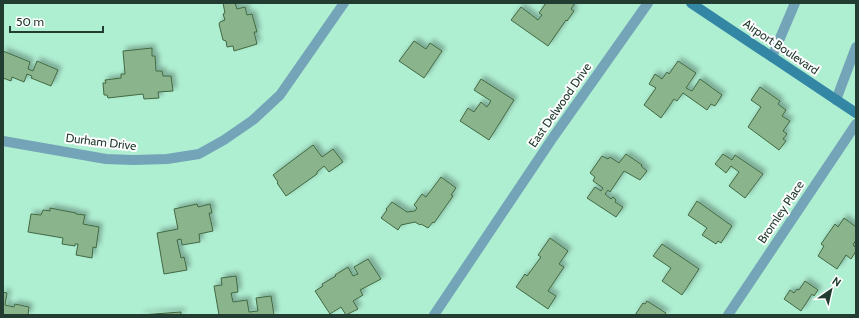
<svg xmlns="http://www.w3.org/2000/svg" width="859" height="318" viewBox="0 0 859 318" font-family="Cabin,sans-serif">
<defs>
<filter id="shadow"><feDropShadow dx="3.5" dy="-3.5" stdDeviation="2" flood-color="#0004"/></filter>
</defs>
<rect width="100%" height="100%" fill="#aeeed1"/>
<path fill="#8ab48b" stroke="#426943" filter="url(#shadow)" d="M223 3H235L237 9 245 7 247 15 252 14 257 32H254L257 44 234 51 233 46 227 47 226 41 223 40 219 24 220 22 225 20 223 14 225 13Z
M546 3H575L571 9 574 11 567 21 566 20 548 46 511 20 521 7 538 20 542 15 539 13Z
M414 41 426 49 430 43 442 51 424 78 399 61Z
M152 48V56H155L156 71H162L163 76H171L173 91 158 92 159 98 144 99 143 94 108 98 107 95H104L103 83H106L105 80 121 78V74H125L123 51Z
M3 51 30 62 28 69 33 71 37 61 58 70 51 86 31 78 32 76 27 74 24 82 12 77 11 81 3 78Z
M678 61 696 73 686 88 692 91 700 79 722 95 715 106 711 104 707 110 683 93 677 101 674 99 661 118 644 105 656 88 649 84 655 74 662 79 667 72 669 74Z
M481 79 514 100 489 140 460 121 468 108 474 112 481 102 487 107 491 101 474 90Z
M760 87 780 101 778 104 786 110 782 116 790 121 783 131 787 134 783 139 786 141 779 150 748 127 761 107 751 100Z
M313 145 322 157 333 149 343 162 329 172 324 166 317 172V174L286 196 277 183 278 182 273 175Z
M626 154 642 165 641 166 647 171 640 180 624 171 610 192 608 190 605 194 611 199 613 197 616 200 615 202 623 207 616 217 587 198 595 187 601 191 603 188 593 181 595 177 590 173 602 156 608 159 610 157 619 163Z
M723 154 732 160 735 155 763 174 745 198 729 186 739 172 731 166 726 173 715 164Z
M441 177 456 188 451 195 453 196 434 223 433 222 428 228 421 224 420 225 415 222 401 225 398 230 381 218 387 210 386 209 392 202 407 212 415 211 417 208 414 205 422 194 426 197Z
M697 201 732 226 721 243 718 241 716 244 702 235 707 228 688 215Z
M197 204 198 207 210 204 212 213H209L213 231 199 234 200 242 182 245 181 239 177 240 181 258 184 257 187 270 164 274 157 233 178 229 174 209Z
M50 208 76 213V214L85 215 83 224 99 227 96 248 93 247 92 258 76 255 78 244H75V246L62 244 63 238 28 232 31 214 41 215 43 210 50 211Z
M844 218 856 227V240L853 245 856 248V251L851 259 846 255 837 269 818 256 824 246 821 244 835 224 838 227Z
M550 238 568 251 559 264 564 267 548 291 556 296 548 309 516 287 525 274 527 276 541 257 538 255Z
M662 244 699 269 682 295 662 281 671 268 653 256Z
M368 259 381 279 360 290 363 295 353 301 358 309 346 315 341 307 330 314 315 291 323 286 322 284 336 276 335 275 348 267 353 276 358 274 354 267Z
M236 276 238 292 231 293 233 302 247 300 249 312 258 311 256 298 271 296 274 315H219L214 286 222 285 221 278Z
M805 281 818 290 814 296 812 294 801 311 784 299 790 290 794 293 797 289 799 290Z
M3 292 7 293 5 305 14 307 15 304 29 307 28 315H3Z
M647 301 666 313 665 315H635L643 303 645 304Z
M181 312V315H141Z"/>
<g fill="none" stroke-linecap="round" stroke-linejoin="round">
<path stroke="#73a4b8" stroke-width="10" d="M772 57 795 3
M836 100 856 47
M3 141 106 159 133 160 167 159 199 154 224 140 253 120 280 95 344 3
M434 315 554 136 648 3
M728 315 856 124"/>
<path stroke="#3387a5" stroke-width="10" d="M691 3 856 113"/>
</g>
<g text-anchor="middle" stroke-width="4" stroke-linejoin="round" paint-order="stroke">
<g font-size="12" fill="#233c31" stroke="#fefefe">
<text transform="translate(781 47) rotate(34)" y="4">Airport Boulevard</text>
<text transform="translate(560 105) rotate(-55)" y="4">East Delwood Drive</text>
<text transform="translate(101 142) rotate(7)" y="4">Durham Drive</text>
<text transform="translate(781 212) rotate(-56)" y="4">Bromley Place</text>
</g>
</g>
<rect width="859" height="318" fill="none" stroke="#233c31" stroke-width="8"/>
<g transform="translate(831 290) rotate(34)" stroke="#fefefe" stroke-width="3" paint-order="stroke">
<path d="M0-3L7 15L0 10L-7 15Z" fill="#233c31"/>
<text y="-6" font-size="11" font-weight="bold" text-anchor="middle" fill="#233c31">N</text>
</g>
<path d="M10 26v6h93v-6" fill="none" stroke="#233c31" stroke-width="2"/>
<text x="16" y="26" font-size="12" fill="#233c31" stroke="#fefefe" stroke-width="3" paint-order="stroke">50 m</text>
</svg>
